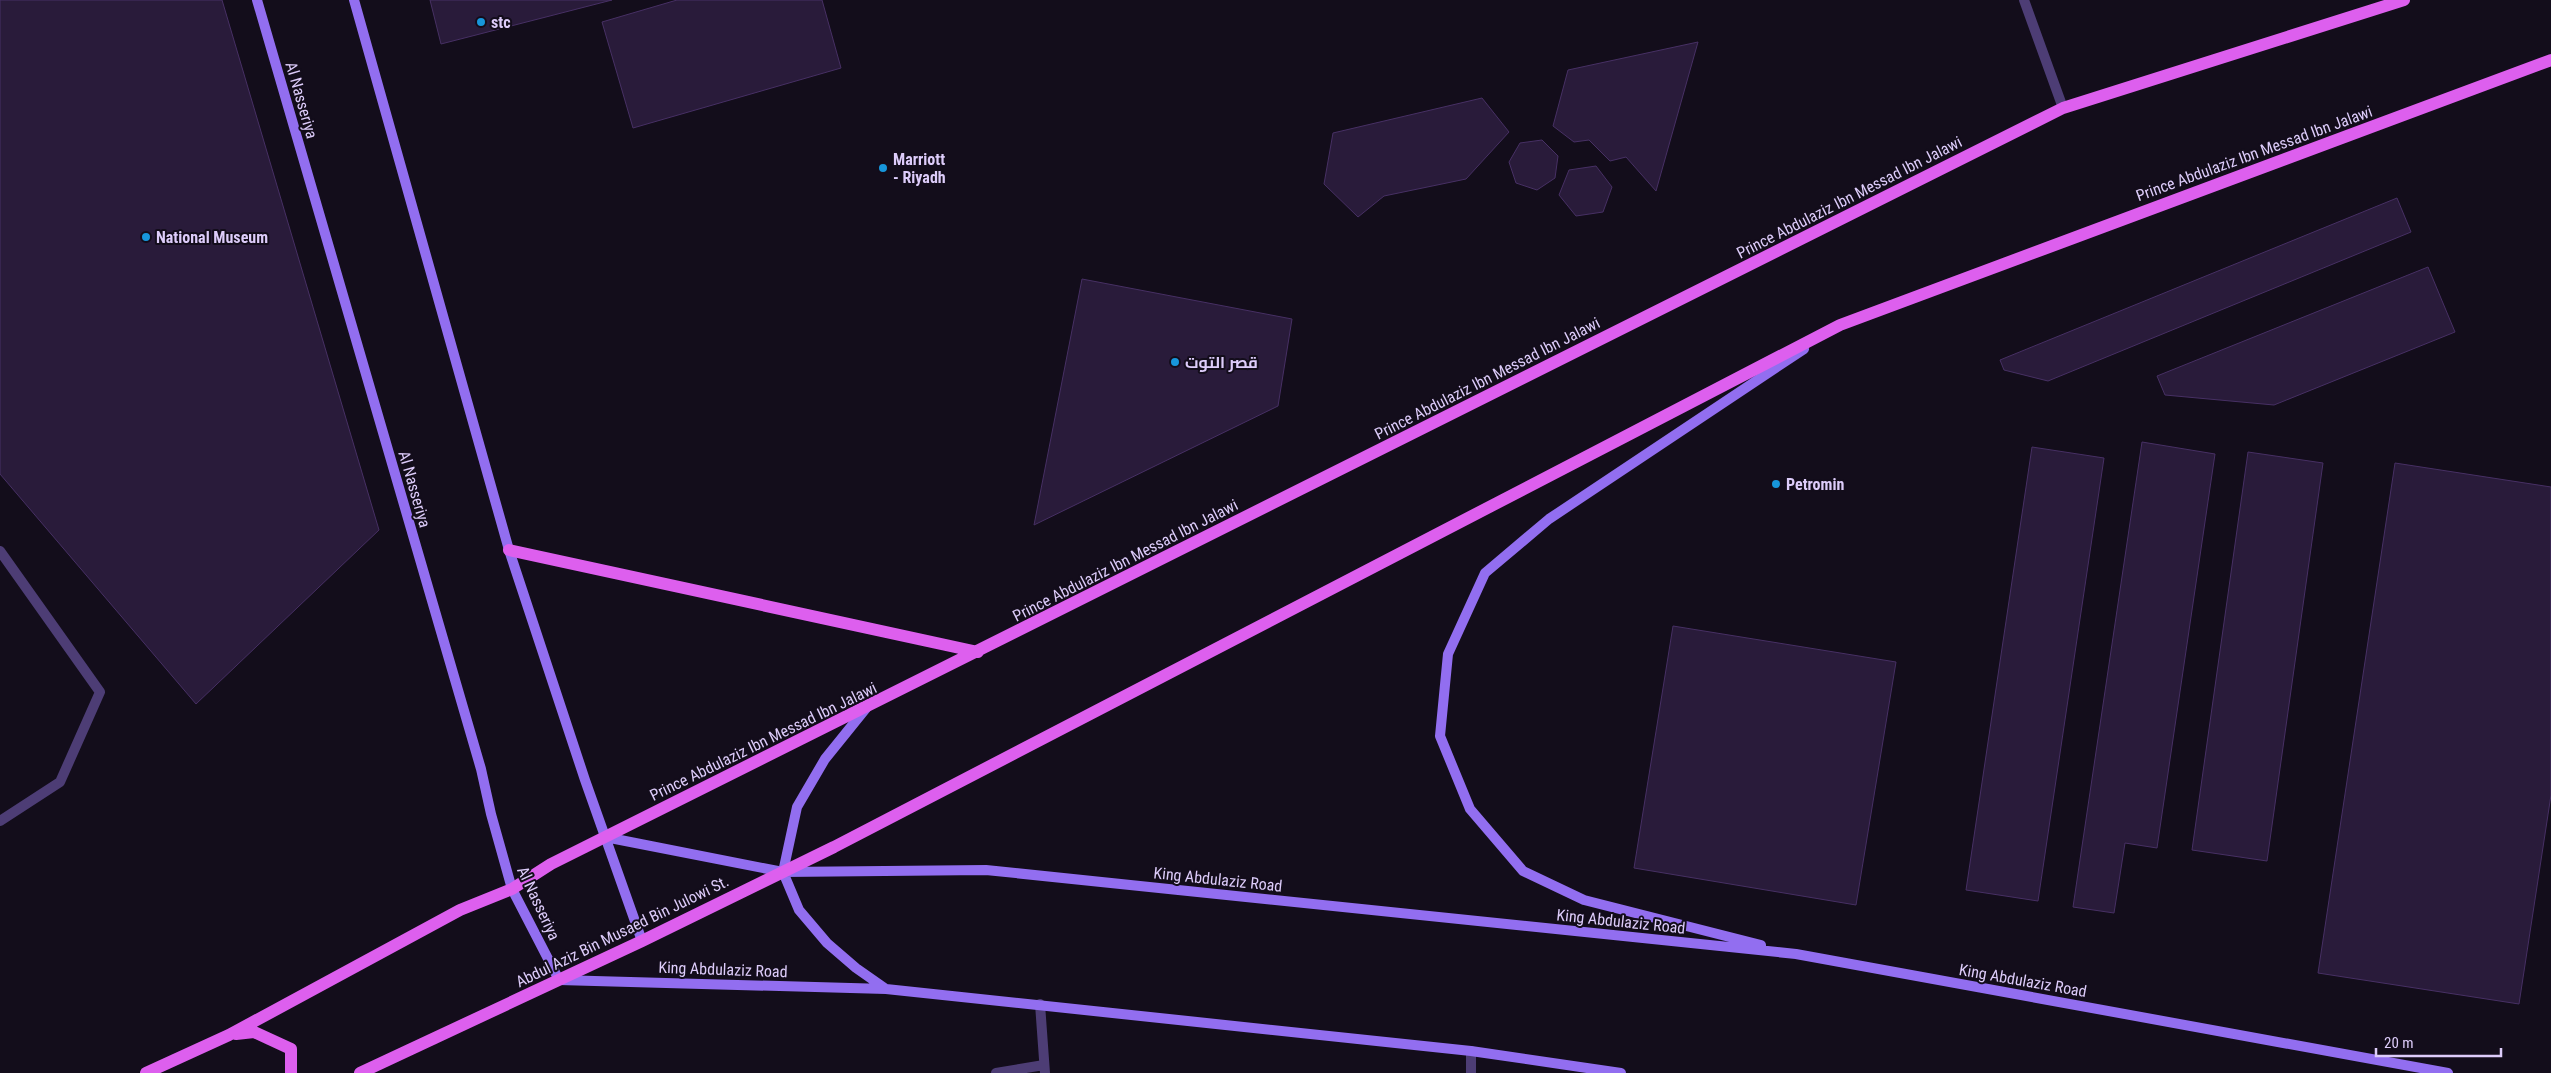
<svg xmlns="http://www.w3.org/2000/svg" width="2551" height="1073" viewBox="0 0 2551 1073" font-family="'Roboto Condensed',Cairo,sans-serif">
<rect width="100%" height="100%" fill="#130d1b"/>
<path fill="#291b3a" stroke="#473064" d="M0 0H222L379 530 196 704 0 474Z
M430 0H612L441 44Z
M677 0H822L841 68 633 128 602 22Z
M1698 42 1656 191 1626 157 1610 161 1589 140 1574 142 1553 126 1568 70Z
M1482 98 1509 132 1466 179 1384 196 1358 217 1324 184 1333 133Z
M1542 140 1558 156 1555 178 1537 190 1516 183 1509 162 1520 143Z
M1596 166 1612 187 1603 212 1576 216 1559 195 1569 170Z
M2397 198 2411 232 2048 381 2004 370 2000 360Z
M2428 267 2455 332 2274 405 2165 395 2157 376Z
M1082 279 1292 319 1278 406 1034 525Z
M2142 442 2215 454 2157 848 2125 843 2114 913 2073 907Z
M2032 447 2104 458 2038 901 1966 890Z
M2248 452 2323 463 2267 861 2192 850Z
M2395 463 2551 487V795L2519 1004 2318 973Z
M1673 626 1896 662 1856 905 1634 868Z"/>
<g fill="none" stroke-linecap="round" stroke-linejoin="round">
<path stroke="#4d3d75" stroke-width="10" d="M2024 0 2063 108
M0 551 100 692 60 782 0 821
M1040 1004 1045 1073
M996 1073 1044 1065
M1471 1073V1051"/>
<path stroke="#926ef0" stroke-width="10" d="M257 0 481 769 491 814 512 889 559 980 886 989
M354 0 509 550 585 780 642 941
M867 707 825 759 797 807 783 872 799 910 827 943 856 968 886 989 1471 1051 1621 1073
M605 837 783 872 986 870 1796 954 2448 1073
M1761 945 1584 900 1523 871 1470 809 1440 736 1448 654 1485 573 1549 519 1804 349"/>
<path stroke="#dd5fee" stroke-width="12" d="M509 550 978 652
M236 1034 254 1032 291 1049V1073
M146 1073 229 1035 460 910 512 889 551 864 2063 108 2404 0
M360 1073 642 941 834 847 1840 325 2551 60"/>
</g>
<g fill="#1796db" stroke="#130d1b" stroke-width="2">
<circle cx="481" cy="22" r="5"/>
<circle cx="883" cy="168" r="5"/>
<circle cx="146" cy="237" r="5"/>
<circle cx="1175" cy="362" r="5"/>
<circle cx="1776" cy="484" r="5"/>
</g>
<g text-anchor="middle" stroke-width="4" stroke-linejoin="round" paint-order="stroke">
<g font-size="16" font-weight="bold" fill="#ddccfa" stroke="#130d1b" text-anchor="start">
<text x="491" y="28">stc</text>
<text x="893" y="165">Marriott<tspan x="893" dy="18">- Riyadh</tspan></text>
<text x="156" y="243">National Museum</text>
<text x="1185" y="368">قصر التوت</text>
<text x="1786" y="490">Petromin</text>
</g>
<g font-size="16" fill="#ddccfa" stroke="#130d1b">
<text transform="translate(302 100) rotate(74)" y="6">Al Nasseriya</text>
<text transform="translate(2254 153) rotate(-20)" y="6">Prince Abdulaziz Ibn Messad Ibn Jalawi</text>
<text transform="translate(1849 197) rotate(-27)" y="6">Prince Abdulaziz Ibn Messad Ibn Jalawi</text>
<text transform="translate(1487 378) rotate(-27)" y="6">Prince Abdulaziz Ibn Messad Ibn Jalawi</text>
<text transform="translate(415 489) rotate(74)" y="6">Al Nasseriya</text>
<text transform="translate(1125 560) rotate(-27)" y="6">Prince Abdulaziz Ibn Messad Ibn Jalawi</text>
<text transform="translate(763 741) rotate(-26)" y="6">Prince Abdulaziz Ibn Messad Ibn Jalawi</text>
<text transform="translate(1218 879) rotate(6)" y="6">King Abdulaziz Road</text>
<text transform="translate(539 903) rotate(65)" y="6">Al Nasseriya</text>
<text transform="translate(1621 921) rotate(6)" y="6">King Abdulaziz Road</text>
<text transform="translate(622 931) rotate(-26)" y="6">Abdul Aziz Bin Musaed Bin Julowi St.</text>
<text transform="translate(723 969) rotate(2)" y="6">King Abdulaziz Road</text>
<text transform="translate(2023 980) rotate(10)" y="6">King Abdulaziz Road</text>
</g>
</g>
<path d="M2376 1048v8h125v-8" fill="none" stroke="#ddccfa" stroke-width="2.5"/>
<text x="2384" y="1048" font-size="15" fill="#ddccfa" stroke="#130d1b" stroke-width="4" paint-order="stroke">20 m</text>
</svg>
